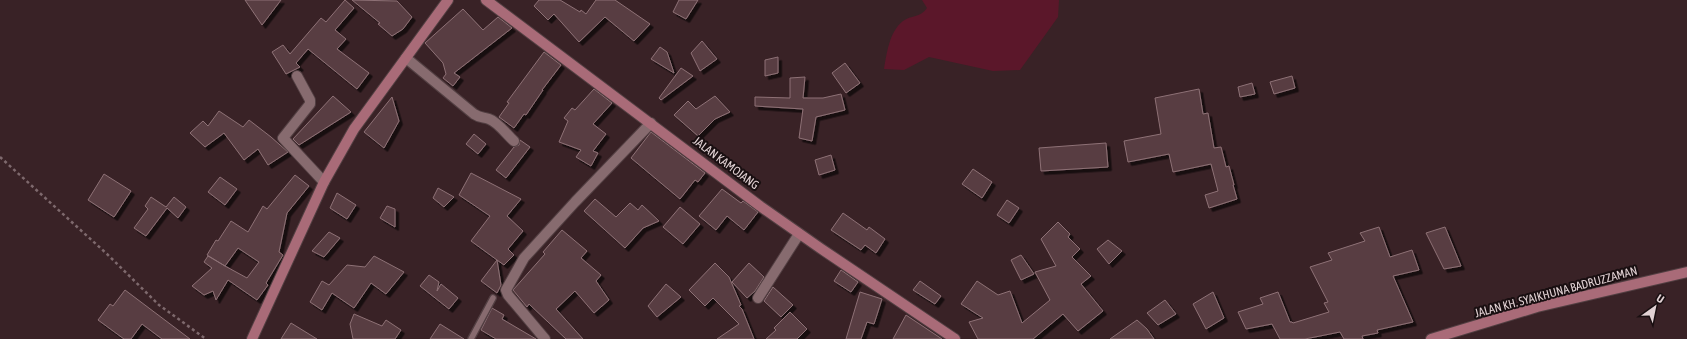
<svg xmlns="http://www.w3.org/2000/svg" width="1687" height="339" viewBox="0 0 1687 339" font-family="'Asap Condensed',sans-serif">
<defs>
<filter id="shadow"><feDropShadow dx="3.5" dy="3.5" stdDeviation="0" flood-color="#0009"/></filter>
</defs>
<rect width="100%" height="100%" fill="#392226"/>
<path fill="#5b172a" d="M922 0H1059L1058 17 1020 70 993 71 929 57 904 70 884 69C887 53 889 32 903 21 911 15 920 18 927 8Z"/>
<path fill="#583e42" stroke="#8e7176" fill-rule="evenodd" filter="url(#shadow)" d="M245 0H281L262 25Z
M345 0 354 8 335 30 346 39 337 49 369 73 357 89 308 49 296 63 300 67 286 74 272 52 283 45 290 54 321 18 326 22Z
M352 0 397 1 412 17 403 29 392 36 378 24 380 23Z
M539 0H560L580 12 581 10 586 14 596 0H615L650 24 634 41 605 17 579 42 554 14 548 20 534 6Z
M679 0H698L686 19 673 12Z
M463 9 483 30 498 17 512 28 454 73 460 77 453 86 443 78 446 74 443 63 425 43Z
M702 41 717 59 700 71 691 53Z
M660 47 667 52 674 73 651 59Z
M544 52 561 65 542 90H543L526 115 524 114 514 128 499 117 509 103 507 102Z
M778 57V73L765 76V60Z
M845 63 860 83 846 93 832 73Z
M681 68 693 76 661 100 659 98Z
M1292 76 1295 88 1274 94 1270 82Z
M805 77 803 98H823L841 94 845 110 816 117 812 141 799 138 803 109 755 106V97L790 98V78Z
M1252 83 1255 94 1240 97 1238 87Z
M594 89 612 103 593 124 606 134 593 151 598 153 591 166 576 157 581 150 559 142 568 121 564 118 572 108 575 110Z
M1199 89 1203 114 1208 113 1214 148 1221 147 1226 167 1229 166 1234 185H1233L1237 199 1209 208 1205 195 1218 191 1211 164 1173 172 1169 154 1128 162 1124 141 1161 134 1155 98Z
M333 96 351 112 299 145 293 139Z
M715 96 730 112 715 119 698 136 674 115 688 101 696 109Z
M392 97 399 121 384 148 364 132Z
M219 111 243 127 249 120 271 137 288 152 268 165 258 149 244 160 224 133 205 147 190 133 203 121 208 126Z
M651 132 705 173 698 182 695 180 680 199 631 158Z
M474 134 486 144 478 154 466 144Z
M520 140 530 147 506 178 496 170 514 147 519 145Z
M1106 143 1108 167 1041 171 1039 148Z
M831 155 835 170 819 175 815 160Z
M973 169 992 182 982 198 962 184Z
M471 173 521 199 507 216 523 231 508 249 514 255 504 265 497 260 501 285 497 293 481 281 497 260 471 241 490 216 459 195Z
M104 174 131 191 114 217 88 200Z
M295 175 309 186 287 213 279 252 283 255 266 283 268 285 257 300 228 280 216 300 213 291 204 295 192 286 212 268 204 262 208 256 225 266 207 255 216 240 218 241 231 221 248 232 263 206 267 209ZM238 248 259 262 247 278 225 266Z
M220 177 237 189 225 205 208 192Z
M438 188 454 197 444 207 433 198Z
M722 189 741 203 743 201 758 212 744 230 727 216 716 230 699 216Z
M337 193 356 205 347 219 330 208Z
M151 197 166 207 174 197 186 207 178 218 167 208 146 236 134 228 148 209 145 206Z
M595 199 616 217 630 203 638 210 642 205 659 221 643 228 625 248 584 211Z
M1007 200 1019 208 1009 223 997 215Z
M387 206 395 209V227L380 218Z
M680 207 700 224 683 244 663 227Z
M843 213 867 230 869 227 885 239 876 253 865 245 861 250 831 230Z
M1058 222 1070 234 1068 237 1080 249 1072 257 1091 276 1081 284 1103 311 1078 331 1063 314 1033 339H978L969 322 983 318 961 304 977 281 998 295 1010 291 1022 323 1050 300 1035 272 1056 266 1041 239Z
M1379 227 1390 257 1412 250 1419 270 1393 276 1413 322 1377 330 1378 333 1362 336 1363 339H1344L1340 332 1305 339H1280L1272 324 1246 329 1238 312 1263 304 1260 298 1278 292 1290 322H1292L1293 323 1329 312 1324 303 1328 302 1310 267 1332 260 1328 253 1365 241 1360 233Z
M1445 227 1461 266 1444 269 1426 233Z
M562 230 587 251 581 258 601 275 596 281 609 300 594 313 575 291 556 309 583 339H566L529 304 527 307 513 290 545 254 543 252Z
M329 232 340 238 324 257 312 251Z
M1108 240 1122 251 1109 264 1097 249Z
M1021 255 1034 274 1021 280 1011 260Z
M374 256 404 272 386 294 371 283 354 308 332 293 322 310 310 302 322 281 329 285 347 265 365 267Z
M715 263 729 277 741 305 739 306 742 309 754 339H717L739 324 713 298 705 306 689 290Z
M749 263 764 277 755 291 747 298 732 282Z
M841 270 858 282 851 292 834 281Z
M429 275 439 282 437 291 441 284 458 298 449 309 420 286Z
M920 281 941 296 935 304 913 290Z
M666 284 681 297 657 317 648 306Z
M773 287 793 305 781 317 764 301Z
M125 290 190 339H162L142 324 131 339H124L98 320 110 304 113 306Z
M860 292 882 299 874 324 867 322 861 339H846Z
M1213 292 1224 318 1206 329 1193 304Z
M1165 300 1176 314 1158 325 1147 313Z
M492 308 504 315 502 319 536 339H496L481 330Z
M790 312 807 329 797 339H766L776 330 774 328Z
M354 314 382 326 386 320 401 330 395 339H353L350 324Z
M906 315 942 339H893Z
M1137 320 1147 329 1154 339H1110Z
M291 323 317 339H281Z
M440 324 464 339H430Z"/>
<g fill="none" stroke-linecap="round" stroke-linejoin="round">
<defs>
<path id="lane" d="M471 339 493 298"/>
<path id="street" d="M406 58 474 114C480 118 483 117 489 119 498 122 507 135 514 141
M297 76 310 100V104L283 138 324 182
M758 298 799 234
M545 339 508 295 506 290 524 258 575 202 651 123"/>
<path id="secondary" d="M486 0 760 206 820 248 955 339
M252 339 324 182 354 129 448 0
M1431 339 1537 307 1687 272"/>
</defs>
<use href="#lane" stroke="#523f42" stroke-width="8"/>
<use href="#street" stroke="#523f42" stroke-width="12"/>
<use href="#secondary" stroke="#523f42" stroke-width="12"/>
<path stroke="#7e696d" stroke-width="2.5" stroke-dasharray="3 3" stroke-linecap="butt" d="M0 157 107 254 159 305 206 339"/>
<use href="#lane" stroke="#876b6f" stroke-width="5.5"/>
<use href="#street" stroke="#876b6f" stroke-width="10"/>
<use href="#secondary" stroke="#a96b78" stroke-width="10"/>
</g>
<g text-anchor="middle" stroke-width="4" stroke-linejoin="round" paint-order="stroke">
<g font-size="12" fill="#e2d2d4" stroke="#190f11">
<text transform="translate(726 163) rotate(37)" y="4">JALAN KAMOJANG</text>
<text transform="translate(1556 292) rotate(-15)" y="4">JALAN KH. SYAIKHUNA BADRUZZAMAN</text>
</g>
</g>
<g transform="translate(1655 307) rotate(33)" stroke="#190f11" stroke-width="3" paint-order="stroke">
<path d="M0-3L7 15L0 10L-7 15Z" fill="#e2d2d4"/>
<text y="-6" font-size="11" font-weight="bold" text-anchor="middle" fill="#e2d2d4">U</text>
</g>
</svg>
